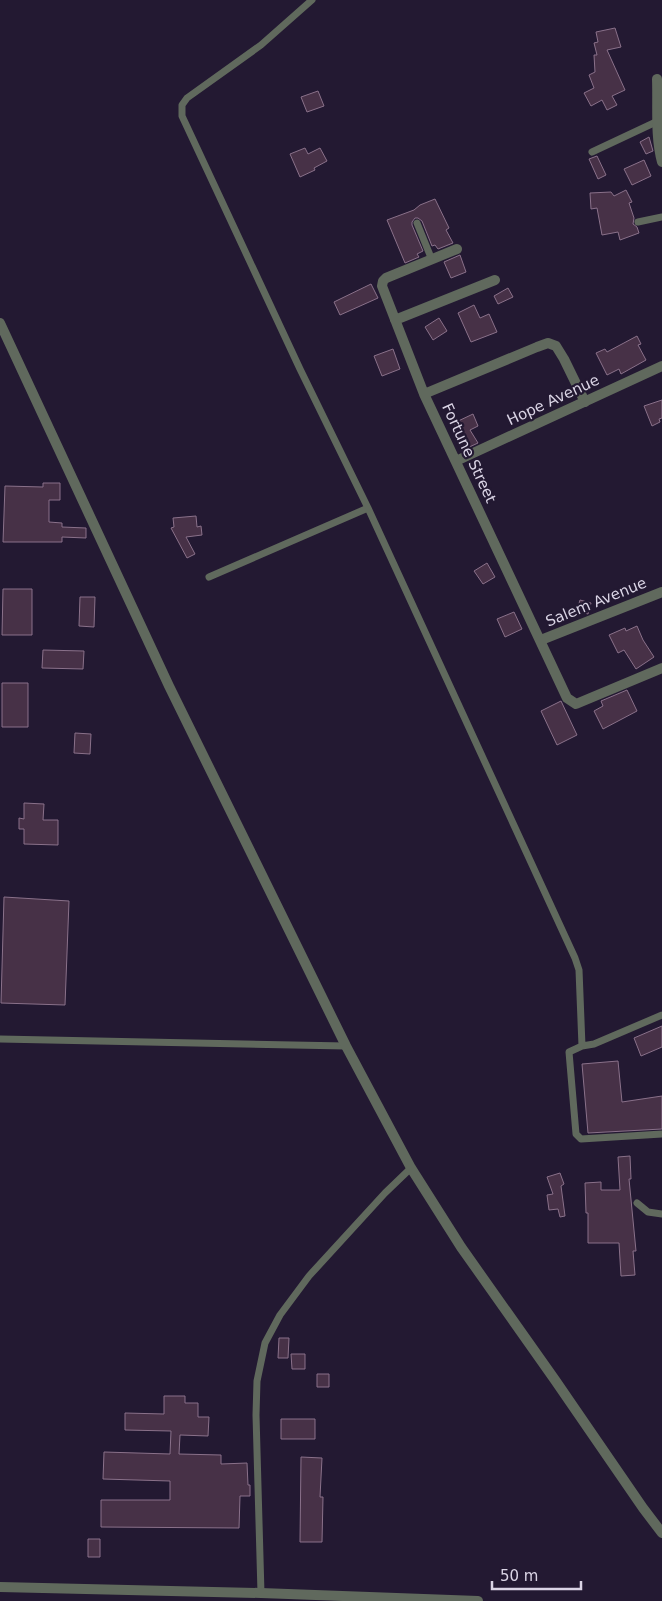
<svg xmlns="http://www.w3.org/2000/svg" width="662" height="1601" viewBox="0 0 662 1601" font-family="'DejaVu Sans',sans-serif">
<rect width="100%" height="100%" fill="#231932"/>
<path fill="#473147" stroke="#8a718a" d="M615 28 621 47 607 50 625 90 612 96 617 105 607 110 602 100 591 106 584 93 594 88 589 75 595 72 594 55H597L594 43 598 42 596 32Z
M318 91 324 106 307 112 301 97Z
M649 137 653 151 646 154 640 142Z
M305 148 308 154 320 148 327 161 314 168 315 170 300 177 290 154Z
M597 156 606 175 598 179 589 159Z
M644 160 651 176 632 185 624 169Z
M626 190 632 202 629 203 634 218 633 224 637 227 639 233 620 240 618 232 602 235 597 208 591 209 590 193 611 192 614 196Z
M435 199 449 228 446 230 453 243 438 249 435 245 432 246 422 221 418 218H415L412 222V225L423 251 417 254 419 257 405 263 387 220 414 210 420 205Z
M460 255 466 272 451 278 444 262Z
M371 284 378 298 340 315 334 302Z
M508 288 513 297 498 304 494 296Z
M474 305 480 318 489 314 497 332 471 342 458 313Z
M439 318 447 331 433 340 425 327Z
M637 336 641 344 638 345 646 360 621 374 619 369 607 375 596 353 605 349 607 352Z
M393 349 400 369 382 376 374 356Z
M662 400V418L659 419 660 422 652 426 644 406Z
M473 414 478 426 470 430 478 443 465 449 458 438 460 437 454 423Z
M43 483H60V500H49V522L62 523V527L86 528V538L62 537V542H3L5 486 43 487Z
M196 516 197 527 201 526 202 535 186 537 195 554 187 558 171 528 174 527 173 518Z
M487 563 495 577 483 584 474 571Z
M3 589H32V635H2Z
M80 597H95L94 627 79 626Z
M580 600 591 603 588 614 577 611Z
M514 612 522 629 505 637 497 619Z
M637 626 643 640 654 657 636 669 624 650 618 653 609 635 625 628 626 631Z
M43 650 84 651 83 669 42 668Z
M2 683H28V727H2Z
M627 690 637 711 603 729 594 711 603 706 601 701Z
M561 701 577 735 557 745 541 711Z
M75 733 91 734 90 754 74 753Z
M24 803 44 804 43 820H58V845L24 844V829H19V818L24 819Z
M4 897 69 901 65 1005 1 1003Z
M662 1026V1047L641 1056 634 1038Z
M618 1061 622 1102 662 1096V1129L588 1133 582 1064Z
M630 1156 631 1179H629L636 1251H633L635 1275 621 1276 619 1243H588V1213H586L585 1183 601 1182V1190H620L618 1157Z
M560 1173 564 1184 561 1186 565 1216 560 1217 558 1209 549 1210 547 1195 553 1194 547 1177Z
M279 1338H289L288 1358H278Z
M291 1354H305V1369H292Z
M317 1374H329V1387H317Z
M164 1396H185V1403H198V1417H209L208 1436 180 1435 179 1454 221 1455V1464L247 1463 248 1485H250V1496H240L239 1528 101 1527V1500H170V1481L103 1479 104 1452 170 1454 171 1431 125 1430V1413L164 1414Z
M281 1419H315V1439H281Z
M301 1457 322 1458 320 1497H323L322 1542H300Z
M88 1539H100V1557H88Z"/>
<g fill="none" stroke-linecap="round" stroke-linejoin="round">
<path stroke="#60695d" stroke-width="7" d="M312 0 261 45 187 98 182 105V116L300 369 368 508 575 958 579 970 582 1046
M592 152 658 121
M638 222 662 217
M417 223 432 260
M209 577 368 508
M662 1015 594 1044 582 1046 569 1052 576 1134 581 1139 662 1134
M0 1039 346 1046
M637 1203 648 1212 662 1214
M261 1593 256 1415 257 1381 265 1343 280 1315 309 1276 385 1193 411 1168"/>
<path stroke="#60695d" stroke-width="10" d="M657 79C658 106 655 136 662 162
M457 249 386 278 383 281 382 286 424 394 567 698 576 704 662 668
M395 320 495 280
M0 323 169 686 346 1046 411 1168 461 1247 555 1380 643 1508 662 1533
M424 394 537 347 548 343 556 346 564 359 585 402
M456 461 662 366
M541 640 662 592
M0 1587 261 1593 478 1601"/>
</g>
<g text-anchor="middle" stroke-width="4.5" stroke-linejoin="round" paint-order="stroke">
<g font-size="15" fill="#dad4e5" stroke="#231932">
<text transform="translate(553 400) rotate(-25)" y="5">Hope Avenue</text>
<text transform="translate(469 453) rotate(65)" y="5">Fortune Street</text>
<text transform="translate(596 602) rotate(-22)" y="5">Salem Avenue</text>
</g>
</g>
<path d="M492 1581v8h89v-8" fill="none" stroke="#dad4e5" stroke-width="2.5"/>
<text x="500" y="1581" font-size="15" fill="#dad4e5" stroke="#231932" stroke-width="4" paint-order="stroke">50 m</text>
</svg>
